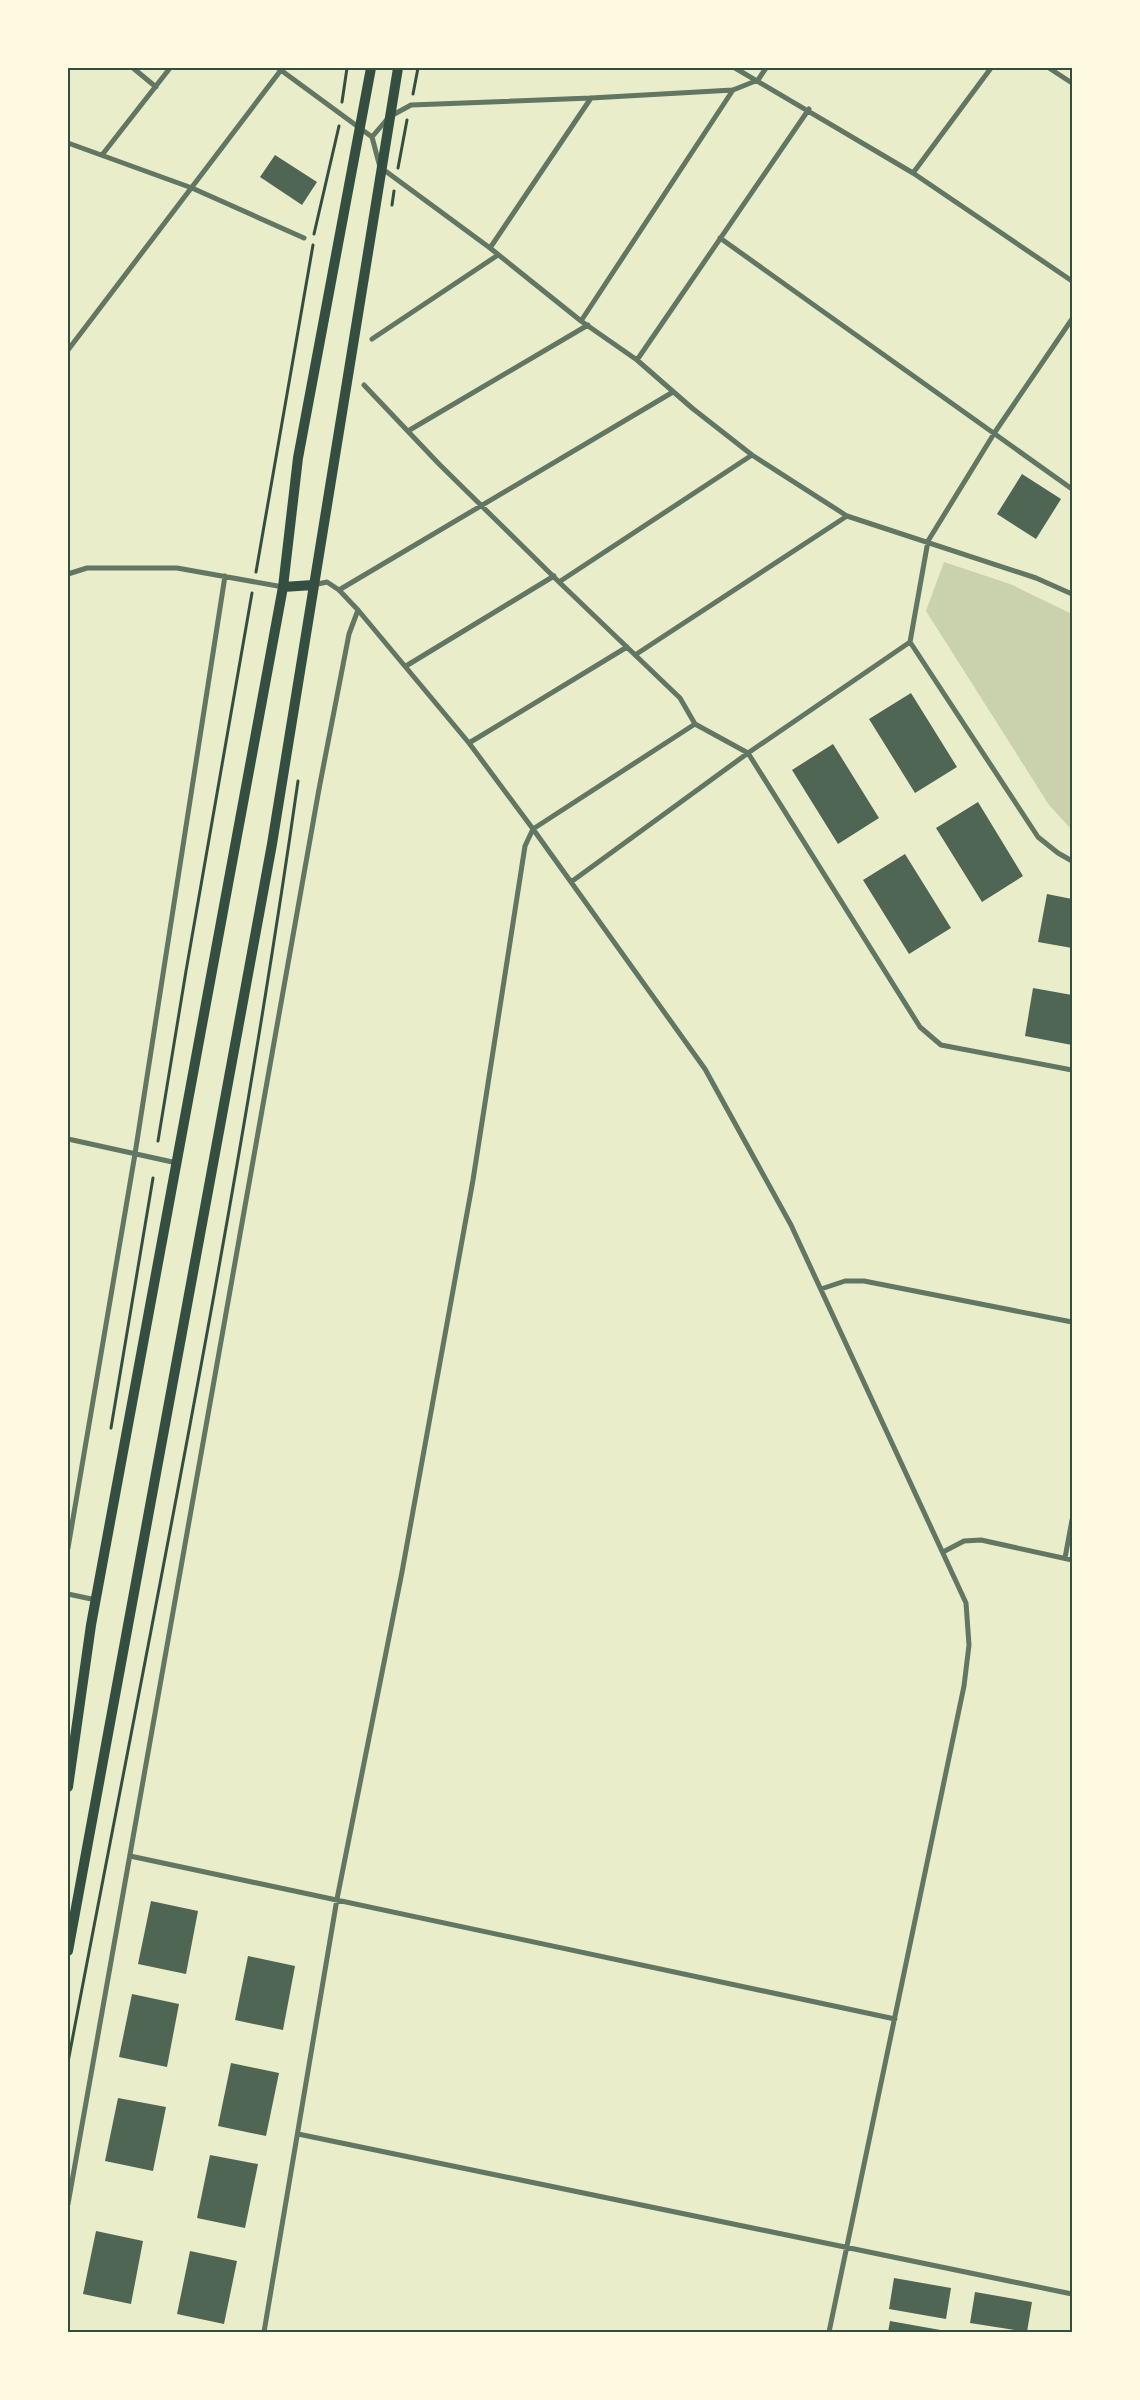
<svg xmlns="http://www.w3.org/2000/svg" width="1140" height="2400" viewBox="0 0 1140 2400" font-family="'Exo 2',sans-serif">
<rect width="100%" height="100%" fill="#e9edc9"/>
<path fill="#cad2ad" d="M944 562 1010 584 1072 614V830L1049 805 926 611Z"/>
<path fill="#4f6655" d="M275 155 317 182 302 205 260 177Z
M1022 474 1061 499 1036 539 997 514Z
M911 693 957 767 915 793 869 719Z
M833 744 879 818 838 844 792 770Z
M978 802 1023 876 982 902 936 828Z
M905 854 951 928 909 954 863 880Z
M1047 894 1072 899V948L1038 942Z
M1033 988 1072 995V1045L1025 1036Z
M151 1901 198 1911 186 1974 138 1964Z
M248 1956 295 1966 283 2030 235 2020Z
M132 1994 179 2004 167 2067 119 2057Z
M231 2063 279 2073 266 2136 218 2126Z
M118 2098 166 2107 153 2171 105 2161Z
M210 2155 258 2164 245 2228 197 2218Z
M96 2231 143 2241 131 2304 83 2294Z
M190 2251 237 2261 224 2324 177 2314Z
M894 2278 951 2288 946 2319 889 2309Z
M975 2292 1032 2302 1027 2332 970 2323Z
M890 2321 946 2331V2332H888Z"/>
<g fill="none" stroke-linecap="round" stroke-linejoin="round">
<path stroke="#344e41" stroke-width="3" d="M413 94 418 68
M342 102 347 68
M398 168 407 120
M392 205 394 191
M314 234 339 126
M256 572 313 245
M158 1141 186 971 252 593
M111 1428 153 1178
M68 2062C149 1636 237 1210 298 781"/>
<path stroke="#617663" stroke-width="5" d="M133 68 156 87
M278 68 372 137 380 167 490 248 581 321 637 360 692 408 752 455 847 516 1036 578 1072 594
M735 68 913 173 1072 281
M1049 68 1072 83
M758 80 766 68
M372 137 389 117 411 105 591 98 733 90 758 80
M68 143 192 188 304 238
M102 155 170 68
M913 173 991 68
M720 238 1072 489
M490 248 591 98
M581 321 733 90
M372 339 498 255
M68 350 281 70
M637 360 809 109
M364 385 439 464 559 582 752 455
M408 431 588 325
M68 574 87 568H177L283 587
M313 585 327 582 339 590 358 610 469 743 533 829 695 724 680 698 559 582
M339 590 673 392
M910 642 1038 837 1058 853 1072 861
M635 655 847 516
M406 666 554 576
M695 724 748 753 920 1027 941 1045 1072 1070
M469 743 627 647
M533 829 705 1069 791 1225 966 1603 969 1645 964 1686 829 2332
M571 882 748 753 910 642 928 541 995 432 1072 319
M68 1139 177 1163
M821 1289 845 1281H864L1072 1322
M68 1548 135 1154 225 576
M943 1552 964 1541 981 1540 1072 1560
M1065 1558 1072 1520
M68 1594 96 1600
M130 1856 895 2019
M298 2134 1072 2294
M68 2204 319 789 349 634 358 610
M264 2332 337 1899 402 1572 473 1180 525 846 533 829"/>
<path stroke="#344e41" stroke-width="10" d="M283 587 313 585
M68 1787 91 1625 283 587 298 458 371 68
M68 1951 272 844 398 68"/>
</g>
<rect width="1140" height="2400" fill="none" stroke="#fefae0" stroke-width="138"/>
<rect x="69" y="69" width="1002" height="2262" fill="none" stroke="#344e41" stroke-width="2"/>
</svg>
